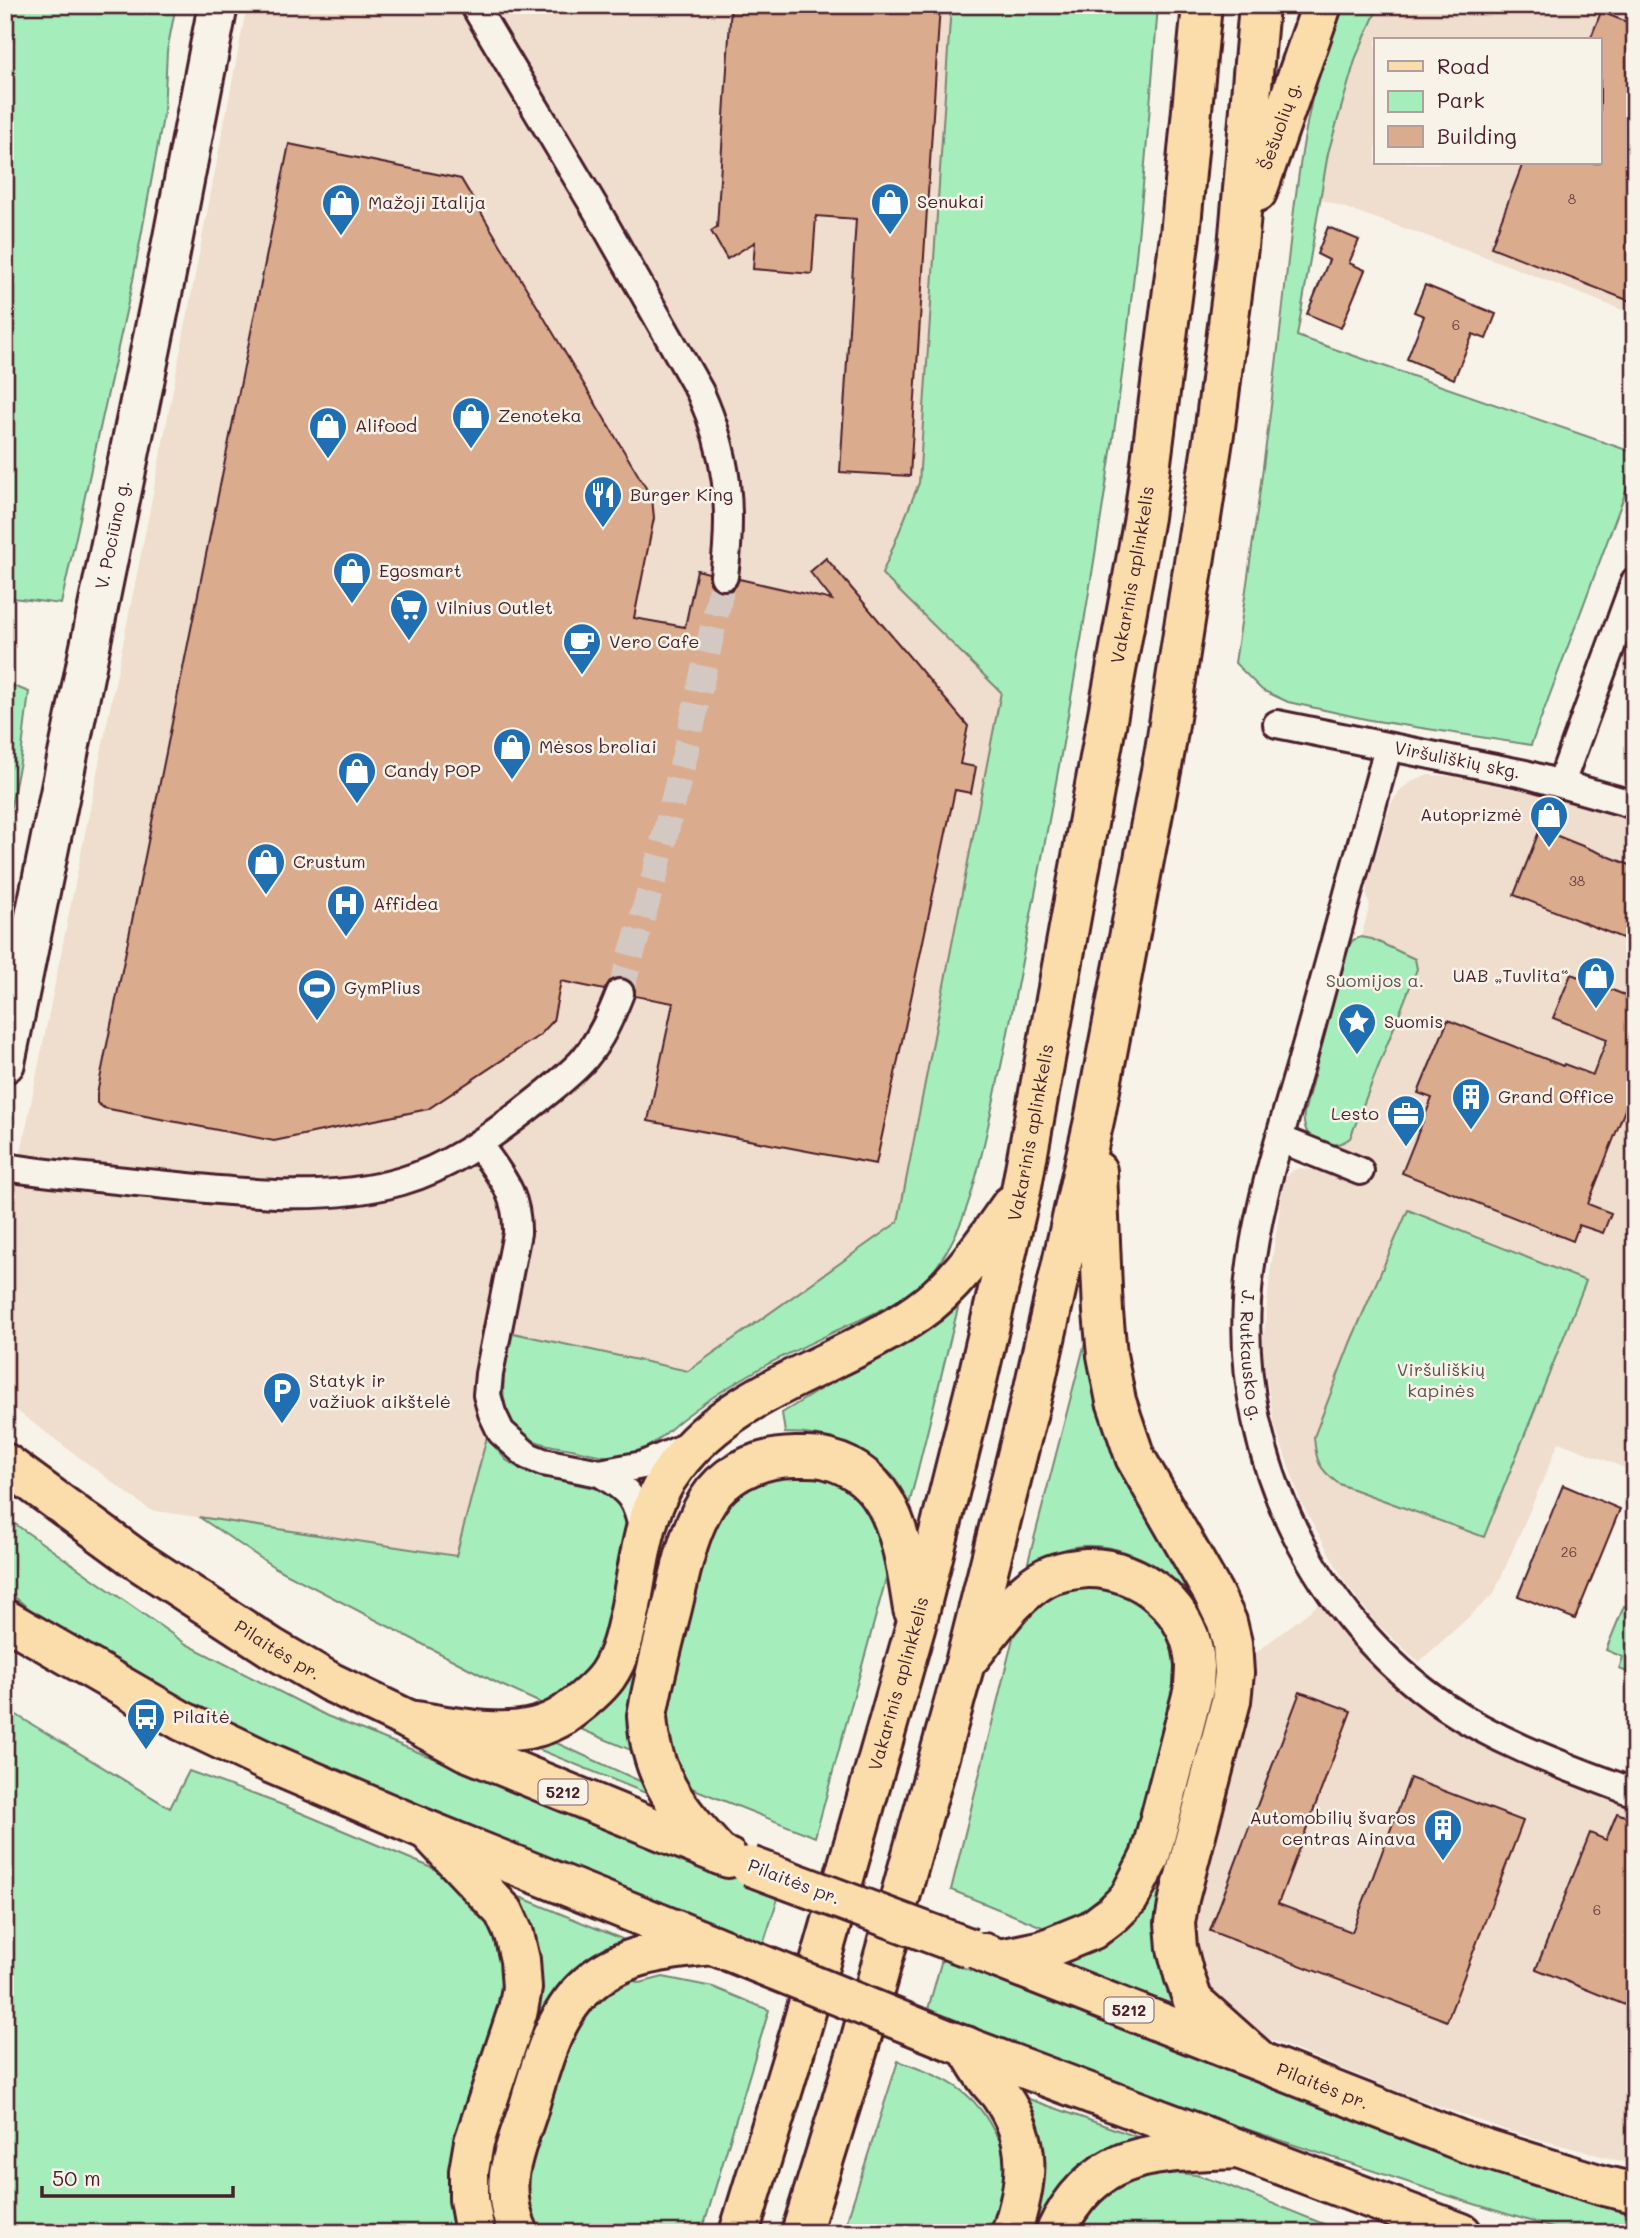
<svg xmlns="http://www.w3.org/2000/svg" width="1640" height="2238" viewBox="0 0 1640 2238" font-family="Mali,sans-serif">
<rect width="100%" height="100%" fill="#f7f3e8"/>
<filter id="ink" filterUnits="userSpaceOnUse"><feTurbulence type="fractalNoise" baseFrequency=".0143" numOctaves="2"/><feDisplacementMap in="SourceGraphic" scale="14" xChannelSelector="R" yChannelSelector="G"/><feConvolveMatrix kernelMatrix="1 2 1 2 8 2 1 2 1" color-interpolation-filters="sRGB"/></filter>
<g filter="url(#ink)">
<path fill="#efddcd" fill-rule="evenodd" d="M247 5H951L919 483 882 574 1001 692 898 1222 688 1371 514 1333 456 1556 150 1510 5 1402V1233L150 509Z
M1379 5H1635V315L1476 253 1320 199 1328 153 1356 57ZM1376 40H1600V163H1376Z
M1428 775 1458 777 1553 797 1635 819V1472L1559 1442 1494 1594 1419 1662 1376 1623 1346 1584 1301 1502 1275 1426 1262 1354 1270 1274 1284 1180 1292 1171 1299 1168 1314 1170 1416 975 1415 959 1372 939 1361 937 1370 905 1367 897V885L1391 804 1401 789 1416 779Z
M1323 1601 1368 1654 1635 1805V2165L1512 2132 1402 2093 1252 2032 1205 1992 1191 1934 1249 1658Z"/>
<path fill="#a5eebc" stroke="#788674" stroke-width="2" d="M5 5H176L167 51 164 112 133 280 61 604 5 597Z
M951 5H1158C1148 136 1137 267 1119 397 1092 586 1059 774 1022 961 1012 1013 1002 1065 990 1117 979 1168 968 1223 937 1266 914 1297 878 1312 844 1327 819 1339 793 1351 768 1364 741 1379 714 1395 689 1414 671 1426 657 1445 636 1453 616 1461 592 1454 572 1449 560 1447 546 1446 535 1441 489 1419 504 1370 513 1333L688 1371 898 1222 1001 692 882 574 919 483Z
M1339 5H1379L1356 57 1328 153 1297 336 1635 453V467L1531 745 1370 720 1288 702 1262 690 1235 663C1252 553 1267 443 1280 332 1293 222 1300 110 1339 5Z
M5 683 29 692 21 757 5 835Z
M1361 937 1372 939 1415 959 1417 969 1350 1138C1329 1154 1300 1141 1304 1113L1348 947 1353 940Z
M1408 1210 1586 1281 1484 1537 1339 1484C1319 1469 1316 1462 1314 1437L1351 1341Z
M961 1296 909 1505C904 1496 900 1484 893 1476 863 1445 828 1433 785 1433L782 1413 918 1329Z
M1088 1331 1208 1619 1218 1671 1177 2002 1169 2003 1061 1963 1141 1909 1192 1603C1186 1595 1179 1585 1171 1578 1147 1555 1106 1542 1074 1547 1057 1550 1042 1559 1027 1566Z
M487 1437 506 1460 527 1473 598 1489 618 1499 629 1520 605 1639 592 1666 573 1688 547 1706 499 1684 274 1567 199 1517 456 1556Z
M814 1470 866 1499 889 1546 887 1575 815 1837 679 1783 669 1757 665 1707 707 1543 719 1514 738 1491 759 1478Z
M5 1517 186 1644 327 1716 779 1895 762 1948C616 1887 468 1829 323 1766 212 1717 97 1668 5 1589Z
M1101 1581 1150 1605 1178 1653 1179 1682 1135 1855 1119 1888 1091 1915 1052 1931 951 1890 1014 1634 1028 1609 1047 1594Z
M1624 1606 1635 1610V1675L1619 1669 1623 1657 1606 1650Z
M640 1640 646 1641 630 1731 633 1751 578 1728Z
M5 1708 170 1808 189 1771 280 1804 437 1870 463 1884 477 1896 507 1965 457 2233H5Z
M550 1740 644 1783 648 1794 533 1747Z
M515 1895 632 1943 589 1962 499 2233H490L483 2198 527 1919Z
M942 1959 1380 2131 1543 2185 1635 2209V2233H1569L1471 2203 1079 2074 927 2013Z
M663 1977 713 1987 769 2010 704 2225 698 2233H538L527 2204V2164L571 2035 592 2001 629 1979 640 1983Z
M898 2061C928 2072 960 2082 980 2109 987 2117 992 2128 998 2138H1004L1011 2163 996 2233H843Z
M1026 2098 1143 2139 1037 2233H1030L1023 2101Z
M1179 2173 1196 2175 1224 2184 1346 2233H1075C1088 2208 1107 2186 1135 2178 1149 2175 1165 2175 1179 2173Z"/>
<path fill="#dbab8d" stroke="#4a1f2b" stroke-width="2" d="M731 5H940L910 476 840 472 856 219 816 216 812 274 753 269 755 242 727 259 711 231 717 227Z
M1601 12 1635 25V303L1491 247 1523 163H1600V40H1590Z
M289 144 461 179 652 498 654 518 634 618 685 627 697 570 709 573 710 583 714 588 722 592 731 590 736 586 739 579 832 600 810 572 826 558 968 726 960 764 976 767 971 793 955 790 876 1164 648 1121 673 1003 635 996V990L632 983 625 978 618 977 610 981 604 990 561 981 553 1021 540 1035 428 1109 274 1141 104 1108 97 1103V1094Z
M1328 227 1359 240 1349 263 1365 270 1341 328 1307 314 1329 260 1317 254Z
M1425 285 1496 314 1486 339 1473 334 1454 379 1407 359 1424 316 1414 312Z
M1540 829 1635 867V943L1514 895Z
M1571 974 1635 999V1105L1628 1102 1588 1204 1611 1213 1603 1233 1579 1225 1573 1241 1402 1173 1432 1098 1418 1093 1448 1020 1563 1066 1564 1064 1593 1075 1607 1039 1553 1018Z
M1563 1485 1620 1509 1575 1619 1518 1596Z
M1300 1692 1351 1711 1278 1904 1352 1932 1410 1778 1523 1821 1447 2021 1210 1931Z
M1617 1813 1635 1820V1981L1625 2005 1536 1969 1590 1833 1606 1840Z"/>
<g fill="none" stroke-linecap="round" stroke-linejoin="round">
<path stroke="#d4c9c2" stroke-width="26" stroke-dasharray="26 13" stroke-linecap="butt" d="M620 993 656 871 689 738 724 576"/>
<defs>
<g id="minor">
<path d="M474 5 597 211 700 392C728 454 733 508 724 576"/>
<path id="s1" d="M1277 724 1525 774 1635 805"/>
<path id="s2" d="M1388 748C1362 845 1335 942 1308 1039 1284 1125 1253 1212 1247 1302 1238 1459 1315 1618 1446 1707 1504 1746 1571 1768 1635 1793"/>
<path d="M1561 783 1635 581"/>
<path d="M1280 1139 1360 1171"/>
<path d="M479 1145C501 1177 518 1193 517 1233L489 1374 487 1395 492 1413 501 1432 528 1456 543 1462 600 1473 643 1465 688 1446"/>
<path d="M5 1167C56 1175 107 1179 158 1184 238 1192 323 1204 402 1181 447 1168 484 1141 521 1113 539 1099 571 1075 585 1058 601 1039 611 1016 620 993"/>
<path d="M600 1473C632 1492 636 1499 644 1535"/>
</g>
<g id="secondary">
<path id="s3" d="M5 1063 164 284 218 5"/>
</g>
<g id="primary">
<path id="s4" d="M5 1463 140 1562 272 1648 330 1682 409 1720 466 1751 728 1858"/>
<path d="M5 1619 182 1721 270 1763 427 1830 723 1949"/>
<path id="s5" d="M984 1953 1467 2143 1601 2185 1635 2193"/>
<path d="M951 2041 1462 2233"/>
</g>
<g id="trunk">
<path id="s6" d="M1257 192 1322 5"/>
<path d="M1097 1171 1103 1312 1107 1355 1116 1401 1135 1457 1213 1593 1227 1622 1232 1643 1234 1673 1231 1701 1179 1899 1175 1923 1177 1948 1184 1975 1193 2001 1259 2060"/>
<path d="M971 1656C993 1629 1014 1595 1045 1578 1056 1572 1074 1569 1087 1568 1141 1567 1193 1610 1195 1666 1195 1673 1194 1681 1194 1688L1150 1857 1129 1898 1113 1914 1092 1930 1043 1950 1000 1959"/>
<path d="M409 1720C459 1727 519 1744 564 1715 579 1704 596 1691 607 1676 621 1656 626 1630 631 1606 640 1558 644 1507 675 1467 735 1387 840 1367 918 1312 957 1285 984 1243 1011 1205"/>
<path d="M427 1830 504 1912 514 1934 520 1960 522 1988 518 2010 474 2142 469 2171V2199L475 2233"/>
<path d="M720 1855C679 1810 651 1779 647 1716 653 1681 662 1647 671 1612 681 1572 688 1525 714 1492 733 1469 765 1457 795 1457 805 1457 817 1456 827 1459 897 1477 903 1549 913 1609"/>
<path d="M966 2046C973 2057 979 2069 987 2079 991 2085 997 2090 1001 2096 1033 2142 1028 2182 1011 2233"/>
<path d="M519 2233C510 2215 507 2195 509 2175 512 2154 520 2134 527 2113 541 2067 552 2013 592 1981 625 1953 672 1949 713 1945"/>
<path id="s7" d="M739 2233 800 2033 916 1625 976 1385 1021 1191 1144 517 1180 235 1202 5"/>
<path d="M801 2233 858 2049 965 1663 1034 1388 1095 1116 1165 750 1215 427 1238 247 1259 5"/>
<path d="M1055 2233C1095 2148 1156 2153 1237 2149"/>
</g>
</defs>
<use href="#minor" stroke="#4a1f2b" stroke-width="32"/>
<use href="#secondary" stroke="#4a1f2b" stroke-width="44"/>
<use href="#primary" stroke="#4a1f2b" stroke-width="44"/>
<use href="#trunk" stroke="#4a1f2b" stroke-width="44"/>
<use href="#minor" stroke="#f7f3e8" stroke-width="26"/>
<use href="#secondary" stroke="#f7f3e8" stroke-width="38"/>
<use href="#primary" stroke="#fbddab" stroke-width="38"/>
<use href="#trunk" stroke="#fbddab" stroke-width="38"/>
<defs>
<path id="primary-bridge" d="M750 1866 970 1948
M728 1951 951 2041"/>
</defs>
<use href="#primary-bridge" stroke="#4a1f2b" stroke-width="44" stroke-linecap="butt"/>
<use href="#primary-bridge" stroke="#fbddab" stroke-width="38"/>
</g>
</g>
<defs>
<symbol id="shop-pin" viewBox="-11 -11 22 30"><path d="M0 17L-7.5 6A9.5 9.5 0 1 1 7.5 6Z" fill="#1f6fb2" stroke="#f7f3e8"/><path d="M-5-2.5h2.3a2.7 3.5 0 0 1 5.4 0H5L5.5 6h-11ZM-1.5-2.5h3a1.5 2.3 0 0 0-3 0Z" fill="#fff"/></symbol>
<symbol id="restaurant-pin" viewBox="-11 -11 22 30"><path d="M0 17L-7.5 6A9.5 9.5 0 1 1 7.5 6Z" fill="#1f6fb2" stroke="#f7f3e8"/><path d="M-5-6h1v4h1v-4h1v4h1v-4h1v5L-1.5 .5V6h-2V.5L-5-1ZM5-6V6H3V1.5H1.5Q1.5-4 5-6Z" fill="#fff"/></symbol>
<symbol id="supermarket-pin" viewBox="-11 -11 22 30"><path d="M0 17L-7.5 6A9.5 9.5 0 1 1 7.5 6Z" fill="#1f6fb2" stroke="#f7f3e8"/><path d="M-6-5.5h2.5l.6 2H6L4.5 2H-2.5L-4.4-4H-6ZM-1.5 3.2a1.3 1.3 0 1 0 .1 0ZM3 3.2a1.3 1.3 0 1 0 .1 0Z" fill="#fff"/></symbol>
<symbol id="cafe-pin" viewBox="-11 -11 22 30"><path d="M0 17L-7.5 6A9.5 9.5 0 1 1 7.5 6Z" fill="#1f6fb2" stroke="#f7f3e8"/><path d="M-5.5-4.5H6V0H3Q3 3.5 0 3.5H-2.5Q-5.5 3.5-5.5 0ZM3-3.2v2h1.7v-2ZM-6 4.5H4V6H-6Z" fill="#fff"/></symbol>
<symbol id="hospital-pin" viewBox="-11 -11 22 30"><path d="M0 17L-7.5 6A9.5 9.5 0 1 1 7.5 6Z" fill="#1f6fb2" stroke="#f7f3e8"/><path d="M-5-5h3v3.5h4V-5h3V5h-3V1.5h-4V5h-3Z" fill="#fff"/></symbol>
<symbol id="stadium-pin" viewBox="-11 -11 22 30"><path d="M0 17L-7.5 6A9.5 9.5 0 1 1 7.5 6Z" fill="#1f6fb2" stroke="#f7f3e8"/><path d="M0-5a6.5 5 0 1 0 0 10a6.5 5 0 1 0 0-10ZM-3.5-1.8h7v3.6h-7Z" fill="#fff"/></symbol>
<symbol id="sight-pin" viewBox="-11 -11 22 30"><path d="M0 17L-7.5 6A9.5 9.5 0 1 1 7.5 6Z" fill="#1f6fb2" stroke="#f7f3e8"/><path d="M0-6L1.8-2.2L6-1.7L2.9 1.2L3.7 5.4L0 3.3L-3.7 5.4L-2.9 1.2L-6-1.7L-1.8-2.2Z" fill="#fff"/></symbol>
<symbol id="building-pin" viewBox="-11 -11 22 30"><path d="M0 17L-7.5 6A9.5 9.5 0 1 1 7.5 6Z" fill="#1f6fb2" stroke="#f7f3e8"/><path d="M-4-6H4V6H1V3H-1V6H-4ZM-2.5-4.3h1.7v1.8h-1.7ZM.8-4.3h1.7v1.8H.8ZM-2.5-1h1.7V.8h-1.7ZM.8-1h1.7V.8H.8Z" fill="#fff"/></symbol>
<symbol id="office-pin" viewBox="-11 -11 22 30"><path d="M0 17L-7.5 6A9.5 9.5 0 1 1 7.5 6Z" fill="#1f6fb2" stroke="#f7f3e8"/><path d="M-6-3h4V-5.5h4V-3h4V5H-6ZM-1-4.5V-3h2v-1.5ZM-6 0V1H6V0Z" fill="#fff"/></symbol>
<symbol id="parking-pin" viewBox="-11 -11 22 30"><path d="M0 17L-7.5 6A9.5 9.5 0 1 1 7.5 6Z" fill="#1f6fb2" stroke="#f7f3e8"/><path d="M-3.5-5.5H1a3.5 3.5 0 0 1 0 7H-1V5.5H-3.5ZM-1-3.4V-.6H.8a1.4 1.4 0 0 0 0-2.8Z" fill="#fff"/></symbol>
<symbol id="bus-pin" viewBox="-11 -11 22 30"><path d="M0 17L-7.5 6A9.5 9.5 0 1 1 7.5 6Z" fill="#1f6fb2" stroke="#f7f3e8"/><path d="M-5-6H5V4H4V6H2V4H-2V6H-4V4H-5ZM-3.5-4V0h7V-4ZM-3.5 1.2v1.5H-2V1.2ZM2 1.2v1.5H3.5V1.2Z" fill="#fff"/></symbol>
</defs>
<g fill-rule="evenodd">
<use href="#shop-pin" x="868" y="180" width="44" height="60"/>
<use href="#shop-pin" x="319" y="181" width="44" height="60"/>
<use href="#shop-pin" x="449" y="394" width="44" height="60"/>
<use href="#shop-pin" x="306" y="404" width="44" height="60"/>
<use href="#restaurant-pin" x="581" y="473" width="44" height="60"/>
<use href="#shop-pin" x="330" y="549" width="44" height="60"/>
<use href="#supermarket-pin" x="387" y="586" width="44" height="60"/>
<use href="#cafe-pin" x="560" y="620" width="44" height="60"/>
<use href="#shop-pin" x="490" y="725" width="44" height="60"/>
<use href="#shop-pin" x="335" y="749" width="44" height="60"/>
<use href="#shop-pin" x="1527" y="793" width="44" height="60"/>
<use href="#shop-pin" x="244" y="840" width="44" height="60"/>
<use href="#hospital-pin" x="324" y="882" width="44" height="60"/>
<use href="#shop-pin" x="1574" y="954" width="44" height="60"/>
<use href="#stadium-pin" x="295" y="966" width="44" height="60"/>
<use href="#sight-pin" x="1335" y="1000" width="44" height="60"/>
<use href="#building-pin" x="1449" y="1075" width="44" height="60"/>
<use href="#office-pin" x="1384" y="1092" width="44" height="60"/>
<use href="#parking-pin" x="260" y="1369" width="44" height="60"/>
<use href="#bus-pin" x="124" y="1695" width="44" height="60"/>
<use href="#building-pin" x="1421" y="1806" width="44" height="60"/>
</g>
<g text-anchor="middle" stroke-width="5" stroke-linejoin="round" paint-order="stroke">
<g font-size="14" fill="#6e4244">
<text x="1572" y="204">8</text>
<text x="1456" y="330">6</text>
<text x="1577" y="886">38</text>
<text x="1569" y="1557">26</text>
<text x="1597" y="1915">6</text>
</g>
<g fill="#f7f3e8" stroke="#7e5f64" stroke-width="2">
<rect x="538.5" y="1779.5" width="49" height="25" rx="5"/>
<rect x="1104.5" y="1997.5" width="49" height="25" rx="5"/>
</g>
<g font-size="16" font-weight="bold" fill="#4a1f2b">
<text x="563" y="1798">5212</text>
<text x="1129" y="2016">5212</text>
</g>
<g font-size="18" fill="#4a1f2b" stroke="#f7f3e8">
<text dy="6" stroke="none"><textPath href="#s6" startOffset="70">Šešuolių g.</textPath></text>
<text dy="6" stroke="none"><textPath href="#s3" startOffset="539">V. Pociūno g.</textPath></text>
<text dy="6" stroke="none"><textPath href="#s7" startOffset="1706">Vakarinis aplinkkelis</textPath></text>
<text dy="6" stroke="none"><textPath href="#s1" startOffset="184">Viršuliškių skg.</textPath></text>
<text dy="6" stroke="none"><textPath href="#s7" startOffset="1139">Vakarinis aplinkkelis</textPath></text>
<text dy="6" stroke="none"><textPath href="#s2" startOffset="626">J. Rutkausko g.</textPath></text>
<text dy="6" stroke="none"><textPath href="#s4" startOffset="331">Pilaitės pr.</textPath></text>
<text dy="6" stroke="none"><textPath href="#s7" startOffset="572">Vakarinis aplinkkelis</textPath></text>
<text transform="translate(794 1882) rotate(21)" y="6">Pilaitės pr.</text>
<text dy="6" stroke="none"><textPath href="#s5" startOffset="364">Pilaitės pr.</textPath></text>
</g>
<g font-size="18" fill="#4a1f2b" stroke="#f7f3e8" text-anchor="start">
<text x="917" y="208">Senukai</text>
<text x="368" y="209">Mažoji Italija</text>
<text x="498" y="422">Zenoteka</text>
<text x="355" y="432">Alifood</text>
<text x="630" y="501">Burger King</text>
<text x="379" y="577">Egosmart</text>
<text x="436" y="614">Vilnius Outlet</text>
<text x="609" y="648">Vero Cafe</text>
<text x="539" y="753">Mėsos broliai</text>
<text x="384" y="777">Candy POP</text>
<text x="1522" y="821" text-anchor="end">Autoprizmė</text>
<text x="293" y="868">Crustum</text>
<text x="373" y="910">Affidea</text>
<text x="1569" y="982" text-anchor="end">UAB „Tuvlita“</text>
<text x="344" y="994">GymPlius</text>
<text x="1384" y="1028">Suomis</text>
<text x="1498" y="1103">Grand Office</text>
<text x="1379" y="1120" text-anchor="end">Lesto</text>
<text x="309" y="1387">Statyk ir<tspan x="309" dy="21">važiuok aikštelė</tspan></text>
<text x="173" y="1723">Pilaitė</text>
<text x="1416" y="1824" text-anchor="end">Automobilių švaros<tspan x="1416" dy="21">centras Ainava</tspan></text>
</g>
<g font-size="18" fill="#61534f" stroke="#f7f3e8">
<text x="1375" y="987">Suomijos a.</text>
<text x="1441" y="1376">Viršuliškių<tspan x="1441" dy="21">kapinės</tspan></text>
</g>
</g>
<rect width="1640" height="2238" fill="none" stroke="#f7f3e8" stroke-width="28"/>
<rect x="14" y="14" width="1612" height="2210" fill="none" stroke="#4a1f2b" stroke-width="2.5" filter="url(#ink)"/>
<rect x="1374" y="38" width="228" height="126" fill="#f7f3e8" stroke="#b29e9c" stroke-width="2"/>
<rect x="1388" y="61" width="35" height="10" fill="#fbddab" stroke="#b29e9c" stroke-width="2"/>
<text x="1437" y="74" font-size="21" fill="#4a1f2b">Road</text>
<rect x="1388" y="91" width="35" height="21" fill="#a5eebc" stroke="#b29e9c" stroke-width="2"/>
<text x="1437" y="108" font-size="21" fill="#4a1f2b">Park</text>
<rect x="1388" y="126" width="35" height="21" fill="#dbab8d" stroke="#b29e9c" stroke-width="2"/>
<text x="1437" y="144" font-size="21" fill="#4a1f2b">Building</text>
<path d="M42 2186v10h191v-10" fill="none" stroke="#4a1f2b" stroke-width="3.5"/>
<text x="52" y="2186" font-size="21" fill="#4a1f2b" stroke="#f7f3e8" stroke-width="5" paint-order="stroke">50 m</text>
</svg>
